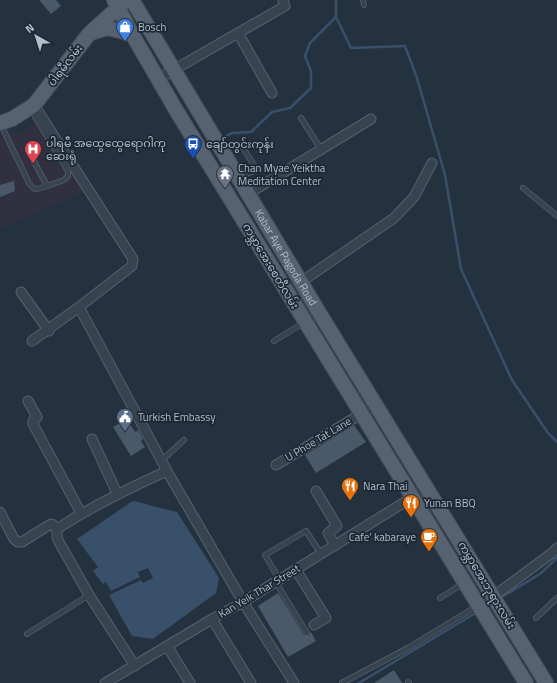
<svg xmlns="http://www.w3.org/2000/svg" width="557" height="683" viewBox="0 0 557 683" font-family="'Titillium Web','Noto Sans Myanmar',sans-serif">
<rect width="100%" height="100%" fill="#243240"/>
<path fill="#313040" d="M41 120 84 192 2 228 0 224V134L12 130 15 135Z"/>
<path fill="#385069" d="M135 501 156 507 177 512 219 578 216 593 153 639 132 636 109 595 141 580 143 583 153 578 148 568 138 572 140 577 111 591 106 582 103 584 93 571 98 567 77 539 131 502Z"/>
<g fill="none" stroke-linecap="round" stroke-linejoin="round">
<path stroke="#385069" stroke-width="2.5" d="M336 17 351 48 405 46 417 78 445 175 461 269 512 380 548 433 557 442
M221 139 232 133 251 132 272 112 290 108 311 88V71L305 56 310 43 336 17V0
M500 598 540 574 557 558
M359 683 477 612"/>
</g>
<path fill="#4a5969" d="M39 0H56L61 6 51 14Z
M14 181 15 191 0 197V185Z
M127 419 135 432 138 430 143 439 141 441 145 447 131 456 113 427Z
M354 425 366 442 316 473 305 455Z
M278 593 304 635 309 636 311 632 316 641 288 657 258 606Z
M394 670 402 683H374Z"/>
<g fill="none" stroke-linecap="round" stroke-linejoin="round">
<defs>
<path id="service" d="M363 0 364 5
M301 118 321 149
M1 125 29 183 33 188 37 189 47 186
M30 154 47 186 64 180 68 176V171L31 110
M241 176 257 170 243 148
M523 188 557 216
M274 341 305 322 319 315
M161 461 184 440
M279 579 265 555 306 531 321 554
M275 581 307 633
M440 598 464 583
M536 618 557 598
M27 634 89 595
M408 682 409 683
M342 683 408 648 477 606"/>
<path id="minor" d="M238 33 272 93
M158 79 285 6 283 0
M248 194 371 119
M301 282 394 218 414 197 432 163
M21 292 49 331
M79 307 167 471 243 602 294 683
M32 341 79 307 132 266 133 259 34 105
M28 401 37 417 33 421V424L81 513
M92 439 117 493
M276 465 376 405
M316 491 337 526 328 533 335 546
M0 512 14 539 18 542H22L49 525 52 524 57 529V537L59 542 89 595 135 666
M57 529C92 506 129 488 167 471
M296 570 326 618 314 625
M479 605 494 596 552 553 557 548
M212 619 251 683
M167 646 190 683
M105 683 212 619 243 602 413 497 426 487"/>
<g id="primary">
<path d="M114 0 132 34 176 110 526 683"/>
<path id="s1" d="M132 0 320 314 546 683"/>
<path d="M91 33 107 28 132 34"/>
<path d="M0 123 12 119 34 105 89 34 124 2"/>
</g>
</defs>
<use href="#service" stroke="#56616d" stroke-width="6"/>
<use href="#minor" stroke="#56616d" stroke-width="11"/>
<use href="#primary" stroke="#444f5c" stroke-width="16"/>
<use href="#service" stroke="#384350" stroke-width="4.5"/>
<use href="#minor" stroke="#384350" stroke-width="9"/>
<use href="#primary" stroke="#566270" stroke-width="14"/>
</g>
<defs>
<symbol id="shop-pin" viewBox="-11 -11 22 30"><path d="M0 17L-7.5 6A9.5 9.5 0 1 1 7.5 6Z" fill="#3f7fe0" stroke="#1d2835"/><path d="M-5-2.5h2.3a2.7 3.5 0 0 1 5.4 0H5L5.5 6h-11ZM-1.5-2.5h3a1.5 2.3 0 0 0-3 0Z" fill="#fff"/></symbol>
<symbol id="bus-pin" viewBox="-11 -11 22 30"><path d="M0 17L-7.5 6A9.5 9.5 0 1 1 7.5 6Z" fill="#1a4fb4" stroke="#1d2835"/><path d="M-5-6H5V4H4V6H2V4H-2V6H-4V4H-5ZM-3.5-4V0h7V-4ZM-3.5 1.2v1.5H-2V1.2ZM2 1.2v1.5H3.5V1.2Z" fill="#fff"/></symbol>
<symbol id="hospital-pin" viewBox="-11 -11 22 30"><path d="M0 17L-7.5 6A9.5 9.5 0 1 1 7.5 6Z" fill="#e0444e" stroke="#1d2835"/><path d="M-5-5h3v3.5h4V-5h3V5h-3V1.5h-4V5h-3Z" fill="#fff"/></symbol>
<symbol id="temple-pin" viewBox="-11 -11 22 30"><path d="M0 17L-7.5 6A9.5 9.5 0 1 1 7.5 6Z" fill="#6b7280" stroke="#1d2835"/><path d="M0-6L5-2H3V0L6.5 2.5H4V6H1.5V3h-3V6H-4V2.5H-6.5L-3 0V-2H-5Z" fill="#fff"/></symbol>
<symbol id="civic-pin" viewBox="-11 -11 22 30"><path d="M0 17L-7.5 6A9.5 9.5 0 1 1 7.5 6Z" fill="#5c6f8a" stroke="#1d2835"/><path d="M-.6-6.5H3V-4.5H.6V-3L4-1V1h2V6H-6V1h2V-1L-.6-3ZM-1.2 2.5V6h2.4V2.5Z" fill="#fff"/></symbol>
<symbol id="restaurant-pin" viewBox="-11 -11 22 30"><path d="M0 17L-7.5 6A9.5 9.5 0 1 1 7.5 6Z" fill="#e8710a" stroke="#1d2835"/><path d="M-5-6h1v4h1v-4h1v4h1v-4h1v5L-1.5 .5V6h-2V.5L-5-1ZM5-6V6H3V1.5H1.5Q1.5-4 5-6Z" fill="#fff"/></symbol>
<symbol id="cafe-pin" viewBox="-11 -11 22 30"><path d="M0 17L-7.5 6A9.5 9.5 0 1 1 7.5 6Z" fill="#e8710a" stroke="#1d2835"/><path d="M-5.5-4.5H6V0H3Q3 3.5 0 3.5H-2.5Q-5.5 3.5-5.5 0ZM3-3.2v2h1.7v-2ZM-6 4.5H4V6H-6Z" fill="#fff"/></symbol>
</defs>
<g fill-rule="evenodd">
<use href="#shop-pin" x="115" y="17" width="20" height="27"/>
<use href="#bus-pin" x="183" y="134" width="20" height="27"/>
<use href="#hospital-pin" x="23" y="139" width="20" height="27"/>
<use href="#temple-pin" x="215" y="164" width="20" height="27"/>
<use href="#civic-pin" x="115" y="407" width="20" height="27"/>
<use href="#restaurant-pin" x="340" y="476" width="20" height="27"/>
<use href="#restaurant-pin" x="401" y="493" width="20" height="27"/>
<use href="#cafe-pin" x="419" y="527" width="20" height="27"/>
</g>
<g text-anchor="middle" stroke-width="3.5" stroke-linejoin="round" paint-order="stroke">
<g font-size="11" fill="#b4beca" stroke="#1d2835" text-anchor="start">
<text x="138" y="31">Bosch</text>
<text x="46" y="147">ပါရမီ အထွေထွေရောဂါကု<tspan x="46" dy="13">ဆေးရုံ</tspan></text>
<text x="206" y="148">ချော်တွင်းကုန်း</text>
<text x="238" y="172">Chan Myae Yeiktha<tspan x="238" dy="13">Meditation Center</tspan></text>
<text x="138" y="421">Turkish Embassy</text>
<text x="363" y="490">Nara Thai</text>
<text x="424" y="507">Yunan BBQ</text>
<text x="416" y="541" text-anchor="end">Cafe' kabaraye</text>
</g>
<g font-size="11" fill="#b4beca" stroke="#1d2835">
<text transform="translate(65 65) rotate(-53)" y="4">ပါရမီလမ်း</text>
<text dy="4" stroke="none"><textPath href="#s1" startOffset="300">Kabar Aye Pagoda Road</textPath></text>
<text transform="translate(271 266) rotate(59)" y="4">ကမ္ဘာအေးစေတီလမ်း</text>
<text transform="translate(318 439) rotate(-31)" y="4">U Phoe Tat Lane</text>
<text transform="translate(487 585) rotate(59)" y="4">ကမ္ဘာအေးဘုရားလမ်း</text>
<text transform="translate(259 591) rotate(-31)" y="4">Kan Yeik Thar Street</text>
</g>
</g>
<g transform="translate(36 36) rotate(321)" stroke="#1d2835" stroke-width="3" paint-order="stroke">
<path d="M0-3L7 15L0 10L-7 15Z" fill="#b4beca"/>
<text y="-6" font-size="11" font-weight="bold" text-anchor="middle" fill="#b4beca">N</text>
</g>
</svg>
